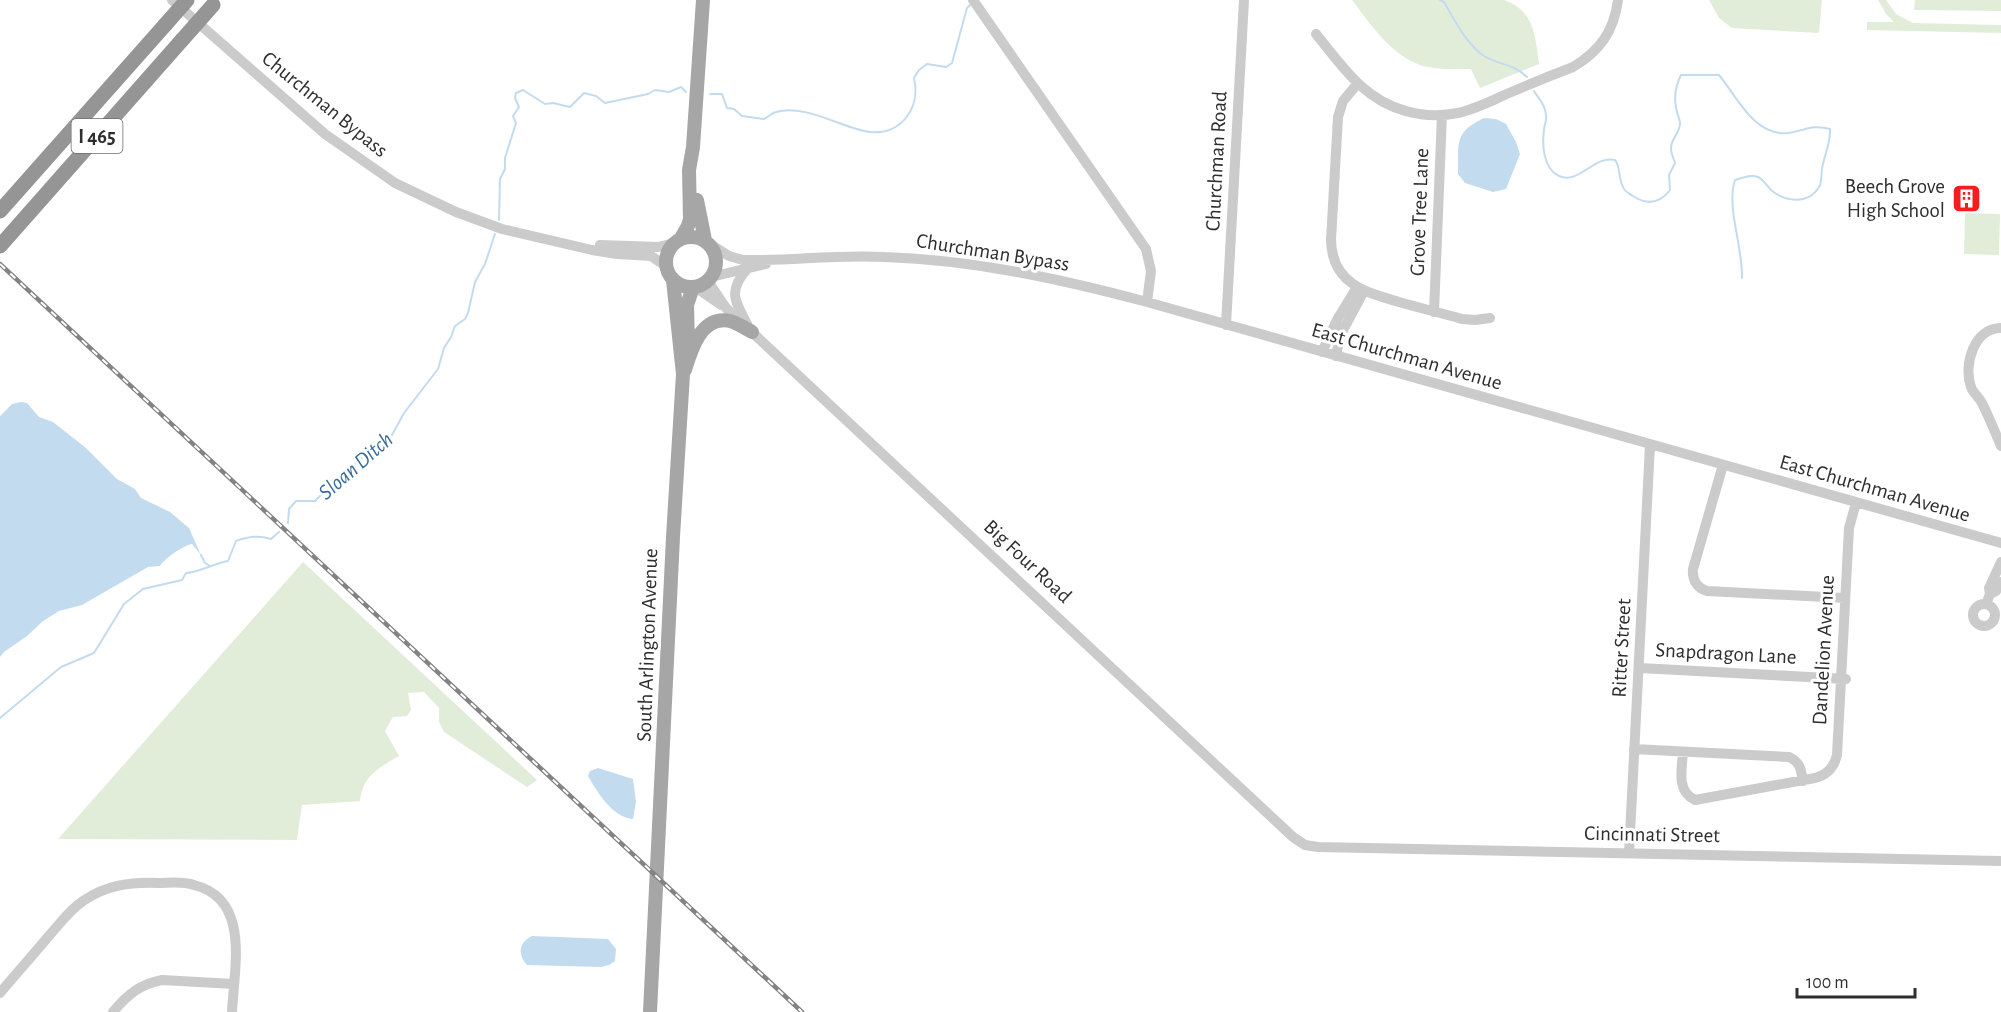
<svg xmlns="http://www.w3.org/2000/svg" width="2001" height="1012" viewBox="0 0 2001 1012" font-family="'Alegreya Sans',sans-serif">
<rect width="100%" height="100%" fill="#fff"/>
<path fill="#e2edd9" d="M1352 0H1504C1535 11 1535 36 1539 64L1480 88 1471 69C1457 69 1442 70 1428 67 1394 60 1372 26 1352 0Z
M1709 0H1822L1819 33 1732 28 1719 18Z
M1878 0H1886L1896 14 1913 23 2001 25V33L1867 30V22H1894L1886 14Z
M1915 0H2001V11L1914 10Z
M1965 213 2000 214 1999 255 1964 254Z
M303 562 537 780 527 787 444 732 439 722V708L424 692 408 693 411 710 407 716 393 717 385 731 399 756C379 768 363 775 360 801L302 805 297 840 58 839Z"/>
<path fill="#c3dbef" d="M1484 118 1496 119 1506 124 1516 142 1520 154 1506 189 1493 192 1465 183 1458 174C1459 143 1453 133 1484 118Z
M21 402 27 403 39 417 53 422 86 448 117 479 135 489 141 498 170 512 189 528 201 555 192 544C184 545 164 559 160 566L148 567 82 605 59 611 43 621 27 636 4 652 0 657V416L12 404Z
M598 768 633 779 636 802 633 819C613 818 597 792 588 776L590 771Z
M532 936 608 939 616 949 615 961 609 965 601 967 527 965C517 954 519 942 532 936Z"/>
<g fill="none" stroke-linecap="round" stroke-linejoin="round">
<path stroke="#c3dbef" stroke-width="2" d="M1440 0 1444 2C1453 18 1468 46 1484 56 1499 65 1514 64 1527 77
M1534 91C1539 99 1546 106 1546 116 1547 120 1544 125 1544 130 1542 144 1543 169 1559 176 1579 185 1594 155 1615 160 1621 168 1618 177 1623 187 1625 192 1629 193 1633 196 1648 206 1660 203 1670 190L1669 175 1675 163C1674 159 1671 154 1671 149 1670 139 1681 133 1680 122 1679 118 1677 113 1676 108 1674 97 1676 85 1681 75H1719C1738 98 1754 136 1788 133 1805 131 1811 124 1830 129 1831 142 1824 156 1822 169 1821 175 1822 183 1819 187 1808 205 1785 202 1771 190 1767 186 1763 179 1758 177 1750 174 1742 178 1735 180 1726 207 1743 247 1742 278
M710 94H722L727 108 734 109 742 116 764 119C768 117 772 113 776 112 804 103 844 129 870 132 902 135 921 107 914 78L919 70 927 64 946 67 952 63 967 8 970 5
M499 220 500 179 505 169V158L516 123 513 116 519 107 515 98 516 93 523 90 545 104 553 103 570 107 584 93 596 96 605 103 648 94 655 90 669 92 681 87 686 92
M288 523 289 509 296 501H315L336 480 346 474 350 466 360 462 363 455 392 435 404 413 438 369 444 348 451 337 455 326 465 319 468 313 475 282 485 264 495 234
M201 555 205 563 210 566
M0 718 61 667 94 653 124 604 143 589 182 580 186 573C197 573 215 563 228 561L236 541C248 536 259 535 271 539L279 532"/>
<path stroke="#cbcbcb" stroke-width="10" d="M172 0 325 134 395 183 456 212 502 229 592 250 617 254 651 256 666 266
M973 0 1146 249 1151 271 1147 302
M1316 34C1330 51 1344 71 1361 86 1387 110 1423 120 1458 113 1476 109 1493 100 1509 93 1530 84 1552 75 1573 67 1600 51 1614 31 1618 0
M1358 83 1343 101 1338 117 1331 240C1332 283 1364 292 1399 302 1420 308 1441 313 1462 319L1475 320 1490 318
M710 244 729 256 743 260C790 261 838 254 885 257 974 260 1061 279 1147 302L2001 543
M600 245 658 247 674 243
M711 277 766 264
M708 281 726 308C916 484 1104 661 1293 837L1305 845 1318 847 2001 861
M695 287 721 305
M1434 312 1442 115
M747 324C734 300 728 290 748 268
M1226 325 1244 0
M2001 328C1974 328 1963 365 1971 387 1973 393 1979 397 1982 403 1989 417 1995 432 2001 446
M1322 352 1338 318 1357 287
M1336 356 1340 336 1364 291
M1723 465 1693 569C1692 580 1697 588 1707 591L1845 598
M1990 594 1996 591 2001 582
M1973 615a11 11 0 1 1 22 0a11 11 0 1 1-22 0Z
M1986 604 1990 594 1989 588 2001 562
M1640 668 1846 679
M1634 749 1789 757C1800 762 1801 769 1803 781
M1683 752C1682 769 1676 791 1695 800L1815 778C1827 775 1834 768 1837 755L1849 528 1856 503
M1629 853 1650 445
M0 993C16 974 32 956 48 937 59 925 69 910 83 901 106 885 130 882 158 883 169 883 183 881 194 885 251 899 234 968 232 1012
M113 1012C127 995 140 984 162 980L234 984"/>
<path stroke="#a6a6a6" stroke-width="14" d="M697 200 705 240
M666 262a25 25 0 1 1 50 0a25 25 0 1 1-50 0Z
M681 238 688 226 690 219 689 170 693 147 703 0
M688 345 687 305 693 287
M685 370C691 350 701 315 730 321 737 323 745 328 752 332
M650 1012 673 537 683 374 673 280"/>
<path stroke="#959595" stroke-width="15" d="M0 211 165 25
M0 246 182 40"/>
<defs>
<path id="rail" d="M0 264 802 1012"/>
</defs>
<use href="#rail" stroke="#838383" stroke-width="4.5"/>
<use href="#rail" stroke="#fff" stroke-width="2" stroke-dasharray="7" stroke-linecap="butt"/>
<path stroke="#959595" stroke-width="15" d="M165 25 187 0
M182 40 213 5"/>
</g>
<defs>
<symbol id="building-square" viewBox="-11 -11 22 22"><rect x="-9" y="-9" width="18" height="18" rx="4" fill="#f71d1e" stroke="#fff"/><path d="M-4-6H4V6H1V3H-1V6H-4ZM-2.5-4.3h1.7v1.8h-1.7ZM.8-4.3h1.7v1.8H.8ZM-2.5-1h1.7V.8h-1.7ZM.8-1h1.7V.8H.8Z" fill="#fff"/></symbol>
</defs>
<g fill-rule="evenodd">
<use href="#building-square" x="1950" y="182" width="33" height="33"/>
</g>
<g text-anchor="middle" stroke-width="6" stroke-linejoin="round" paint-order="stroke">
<rect fill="#fff" stroke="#6d6d6d" stroke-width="1.5" x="71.5" y="119" width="51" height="34" rx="4.5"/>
<g font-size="20" font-weight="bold" fill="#2e2e2e">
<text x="97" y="143">I 465</text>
</g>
<g font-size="21" fill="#2e2e2e" stroke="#fff">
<text transform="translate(325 104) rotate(39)" y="7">Churchman Bypass</text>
<text transform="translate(1216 161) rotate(-87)" y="7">Churchman Road</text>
<text transform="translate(1419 212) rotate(-88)" y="7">Grove Tree Lane</text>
<text transform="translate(993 252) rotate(9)" y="7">Churchman Bypass</text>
<text transform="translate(1407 356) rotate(16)" y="7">East Churchman Avenue</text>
<text transform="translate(1875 488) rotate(16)" y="7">East Churchman Avenue</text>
<text transform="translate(1028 561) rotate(43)" y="7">Big Four Road</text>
<text transform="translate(647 645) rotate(-88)" y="7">South Arlington Avenue</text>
<text transform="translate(1621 648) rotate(-87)" y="7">Ritter Street</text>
<text transform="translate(1823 650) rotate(-87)" y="7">Dandelion Avenue</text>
<text transform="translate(1726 653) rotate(3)" y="7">Snapdragon Lane</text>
<text transform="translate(1652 834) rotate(1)" y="7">Cincinnati Street</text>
</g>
<g font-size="21" fill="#2e2e2e" stroke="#fff" text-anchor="end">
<text x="1945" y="193">Beech Grove<tspan x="1945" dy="24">High School</tspan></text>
</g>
<g font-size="22" font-style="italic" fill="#346a98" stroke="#fff">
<text transform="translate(355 465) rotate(-41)" y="8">Sloan Ditch</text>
</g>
</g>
<path d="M1797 988v9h118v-9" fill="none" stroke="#2e2e2e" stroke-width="3"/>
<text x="1806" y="988" font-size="18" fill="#2e2e2e" stroke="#ffffff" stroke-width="4.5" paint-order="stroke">100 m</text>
</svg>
